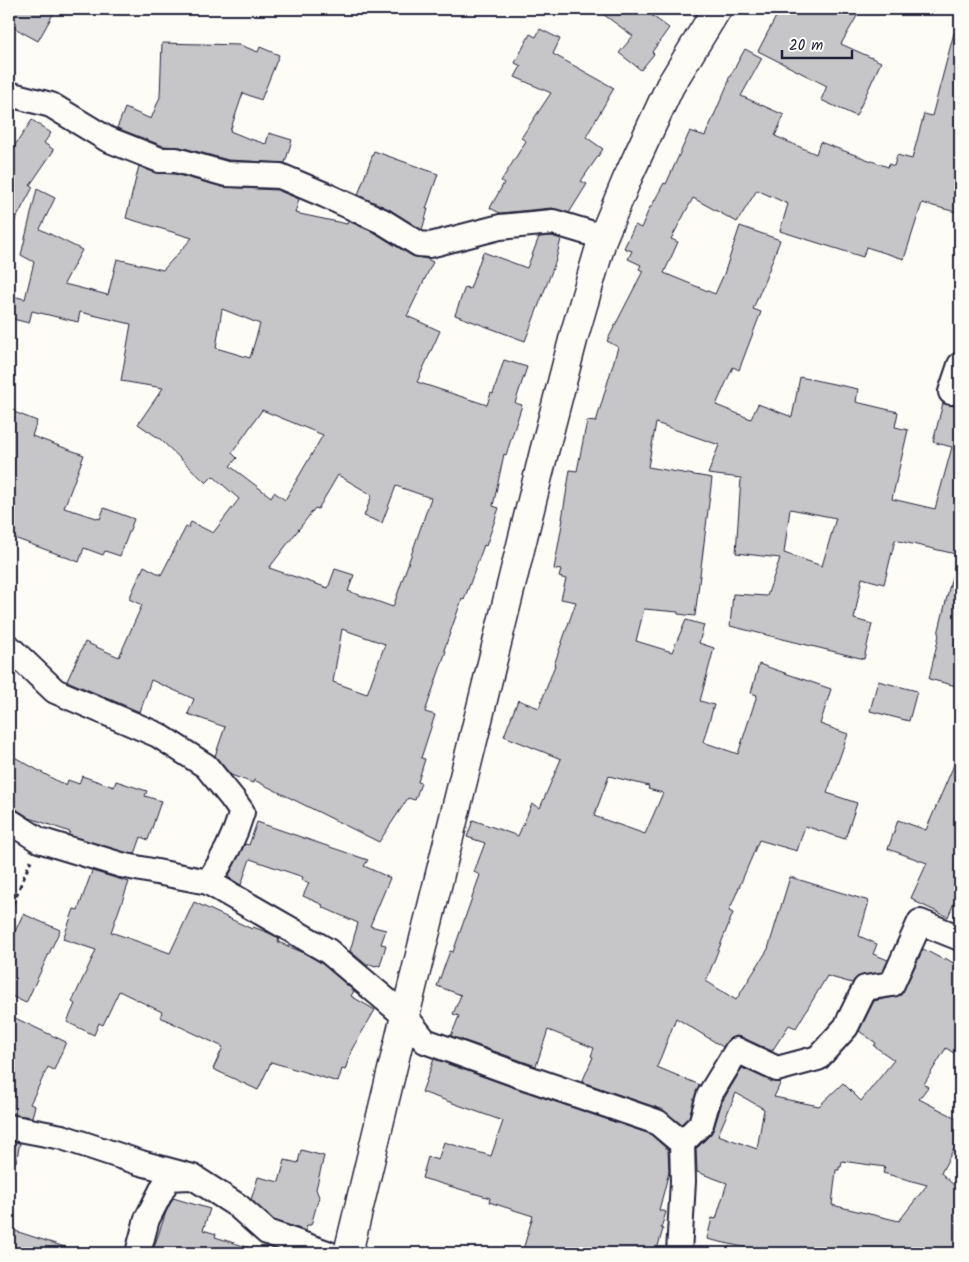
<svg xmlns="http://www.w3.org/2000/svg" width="969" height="1262" viewBox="0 0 969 1262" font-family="Kalam,sans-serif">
<rect width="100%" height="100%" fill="#fdfcf7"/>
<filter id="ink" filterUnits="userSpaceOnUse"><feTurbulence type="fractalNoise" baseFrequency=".02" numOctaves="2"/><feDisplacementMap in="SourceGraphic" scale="10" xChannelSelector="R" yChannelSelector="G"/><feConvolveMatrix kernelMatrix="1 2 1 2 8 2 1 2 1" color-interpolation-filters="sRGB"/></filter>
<g filter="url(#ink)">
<path fill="#c6c6c8" stroke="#22223b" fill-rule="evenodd" d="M9 9H56L38 41 9 25Z
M596 9H643L669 28 652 52 654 54 641 70 619 53 633 36Z
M780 9H861L841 44 881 62 856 116 821 100 827 86 758 51Z
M540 29 560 39 553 54 614 88 586 137 603 149 581 181 587 184 569 213 552 208 500 213 490 208 504 183 501 181 526 141 521 138 551 93 515 77 521 66 515 63 530 34 536 37Z
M954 33 960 34V209L957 208 956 212 922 203 904 259 866 247 863 257 780 231 788 204 757 190 737 222 693 198 671 239 678 242 664 273 715 294 724 274 740 226 780 240 767 275 753 309 761 312 739 370 733 367 716 405 751 419 758 404 792 417 800 377 858 389 856 402 898 412 895 427 908 430 892 499 935 509 952 447 933 442 943 403 960 408V555L895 540 884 584 862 578 854 619 872 624 864 659 730 626 733 594 767 596 780 558 736 553 741 478 708 474 719 445 656 423 648 467 712 478 695 616 678 614V612L644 609 636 641 672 652 686 620 704 625 699 643 714 648 700 701 714 705 703 742 738 754 757 695 751 693 759 664 831 689 820 724 848 734 827 793 857 803 845 839 805 826 797 851 759 840 729 911 733 913 706 981 736 1000 768 949 790 877 869 901 859 936 877 944 873 954 888 960 883 972 863 975 857 977 852 983 827 976 796 1028 789 1025 772 1051 743 1038 737 1036 730 1038 723 1047 676 1018 657 1067 700 1085 696 1092 689 1117 681 1124 661 1109 582 1082 593 1057 591 1056 594 1048 548 1030 536 1066 451 1036 459 1016 453 1014 461 995 437 986 450 951 453 952 480 875 474 872 485 843 467 837 473 820 518 836 532 804 540 808 561 759 504 736 518 700 539 708 555 665H554L576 602 561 599 566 579 559 577 561 570 554 569 563 519H562L570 470 577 471 587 421 596 422 618 347 607 341 643 271 639 269 641 265 628 259 632 251 624 248 635 225 641 228 650 207H651L664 183 666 184 690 131 705 136 729 81 728 80 745 49 762 58 741 96 784 115 775 136 816 154 820 142 888 167 889 164 894 166 897 155 912 159 924 114 932 116ZM790 509 836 518 822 566 784 553ZM609 776 649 786 648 789 663 793 645 834 594 816Z
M162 43 240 45 258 52 260 47 279 55 261 100 243 93 230 131 247 138 266 144 269 133 292 140 285 163 228 160 180 147 163 146 117 128 125 108 151 119 160 97Z
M32 120 51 133 44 143 54 150 30 185 33 187 9 232V154Z
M374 151 438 174 426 209H428L422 230 389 209 358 195Z
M139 166 155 173 174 174 223 187 277 190 299 199 295 213 347 224 348 221 375 233 412 256 427 259 433 262 407 316 440 331 417 382 487 405 491 393 493 394 504 360 527 367 515 403 522 405 506 455 504 454 493 506 499 508 486 546 484 545 464 600 462 599 444 650 446 651 425 712 435 715 421 758 425 759 418 782 421 783 415 800 408 798 379 842 254 780 253 783 231 775 215 756 225 727 188 714 194 699 151 680 140 712 67 681 85 642 119 657 142 605 129 599 144 566 161 575 186 527 188 528 191 522 213 533 239 499 213 476 206 483 160 439 138 424 163 388 121 381 131 324 80 312 78 322 32 311 29 323 9 318V308L12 296 25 299 34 262 21 255 37 189 55 198 40 229 82 250 64 284 108 295 117 259 163 270 192 238 126 218ZM222 309 260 324 250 358 216 348ZM262 410 323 435 285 500 274 492 271 497 230 466 237 458 232 453ZM338 475 372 495 364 516 382 523 396 486 431 498 393 607 348 591 354 575 335 569 328 588 269 568 315 508 318 509ZM342 629 385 644 367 694 333 682Z
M552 236 561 239 555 263 525 341 455 315 465 287 470 289 483 252 527 268 539 237Z
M9 410 37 421 32 436 84 455 64 508 100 519 104 508 134 519 120 556 105 551 103 555 84 548 79 562 9 536Z
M953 572 960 573V687L929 679 939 635 938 634Z
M878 681 917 691 909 721 870 711Z
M960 751V889L948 917 914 901 915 900 911 898 927 863 888 849 898 820 926 830Z
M9 754 66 786 68 780 79 784 82 776 114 787 116 781 147 791 145 796 161 801 148 840 141 837 135 854 124 852 68 835 70 832 30 818 16 809 9 807Z
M257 822 368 860 364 866 390 878 370 926 386 930 381 944 386 945 380 966 377 965 376 966 369 964 368 966 350 951 358 923 322 907 323 905 303 896 309 883 302 880 303 877 250 859 241 885 228 877 245 844 249 845Z
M92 871 129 882 111 932 170 953 194 902 252 929 253 927 269 933 279 938 278 942 302 952 320 962 354 991 351 996 375 1010 352 1049 345 1070 342 1069 338 1082 271 1062 258 1090 213 1069 223 1047 160 1017 162 1012 119 991 103 1025 99 1023 94 1035 67 1022 75 1004 72 1002 96 950 63 939 74 909 78 910Z
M23 914 60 930 26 1003 9 995V945Z
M923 949 944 960 945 958 960 967V1057L946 1048 924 1084 928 1087 919 1099 960 1120V1137L941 1173 960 1191V1195L956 1194 960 1198V1253H783L757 1249 756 1250 707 1239 712 1218 716 1219 727 1183 697 1172 696 1149 711 1134 714 1128 722 1102 742 1068 771 1081 781 1082 774 1097 819 1106 843 1083 861 1101 894 1060 874 1046 876 1043 859 1031 874 1001 894 997 901 995 904 990ZM736 1093 764 1109 757 1149 718 1135ZM842 1161 885 1167 883 1173 927 1185 899 1221 832 1205 836 1170H839V1167H841Z
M15 1018 66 1042 54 1070 48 1067 30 1104 35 1106 32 1117 9 1114V1032Z
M434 1059 515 1088 650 1134 668 1150 669 1172 659 1210 666 1212 661 1228 663 1229 656 1253H522L533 1216 489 1202 490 1198 422 1178 428 1157 438 1160 444 1142 491 1156 503 1121 422 1092Z
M9 1141 20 1143 16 1162 9 1161Z
M301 1150 324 1156 316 1189 319 1197 311 1225H307L306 1231 274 1220 251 1200 258 1177 279 1182 285 1160 298 1163Z
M173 1198 210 1209 203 1230 216 1234 215 1237 253 1249 252 1253H152L166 1212Z
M9 1229 71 1249 70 1253H25L9 1248Z"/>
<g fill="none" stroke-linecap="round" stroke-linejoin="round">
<defs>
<path id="minor" d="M9 94 51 105 107 139 160 160H176L226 174 280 176 325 195 382 221 419 244 430 245 500 227 553 222 603 237
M951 392 960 365
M10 648 55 691 158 735 206 766 232 798 242 812C234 839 224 859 208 882
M9 821 39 840 121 865 208 882 328 951 405 1016 425 1041 519 1075 657 1122 682 1143 683 1181 679 1253
M9 1127 62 1137 141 1163 193 1177 238 1206 267 1232 327 1253
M682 1143 701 1124 709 1096 737 1050 777 1069 818 1058 846 1027 865 988 892 984 920 922 960 938
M138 1253 147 1219 168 1178 190 1177"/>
<path id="secondary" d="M348 1253 405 1016 544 452 574 336 603 237 628 177 670 86 717 9"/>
</defs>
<use href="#minor" stroke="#22223b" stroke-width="28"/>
<use href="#secondary" stroke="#22223b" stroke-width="31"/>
<path stroke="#22223b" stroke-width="3" stroke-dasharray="5 4" stroke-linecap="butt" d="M9 913 31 860"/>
<use href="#minor" stroke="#fdfcf7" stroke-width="24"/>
<use href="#secondary" stroke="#fdfcf7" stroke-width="28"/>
</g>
</g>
<rect width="969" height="1262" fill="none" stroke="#fdfcf7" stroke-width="30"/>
<rect x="15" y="15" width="939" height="1232" fill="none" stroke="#22223b" stroke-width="2" filter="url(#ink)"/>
<path d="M782 50v8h70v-8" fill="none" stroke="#22223b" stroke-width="2.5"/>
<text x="789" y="50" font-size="15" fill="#22223b" stroke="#fdfcf7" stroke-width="4" paint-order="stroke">20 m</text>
</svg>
